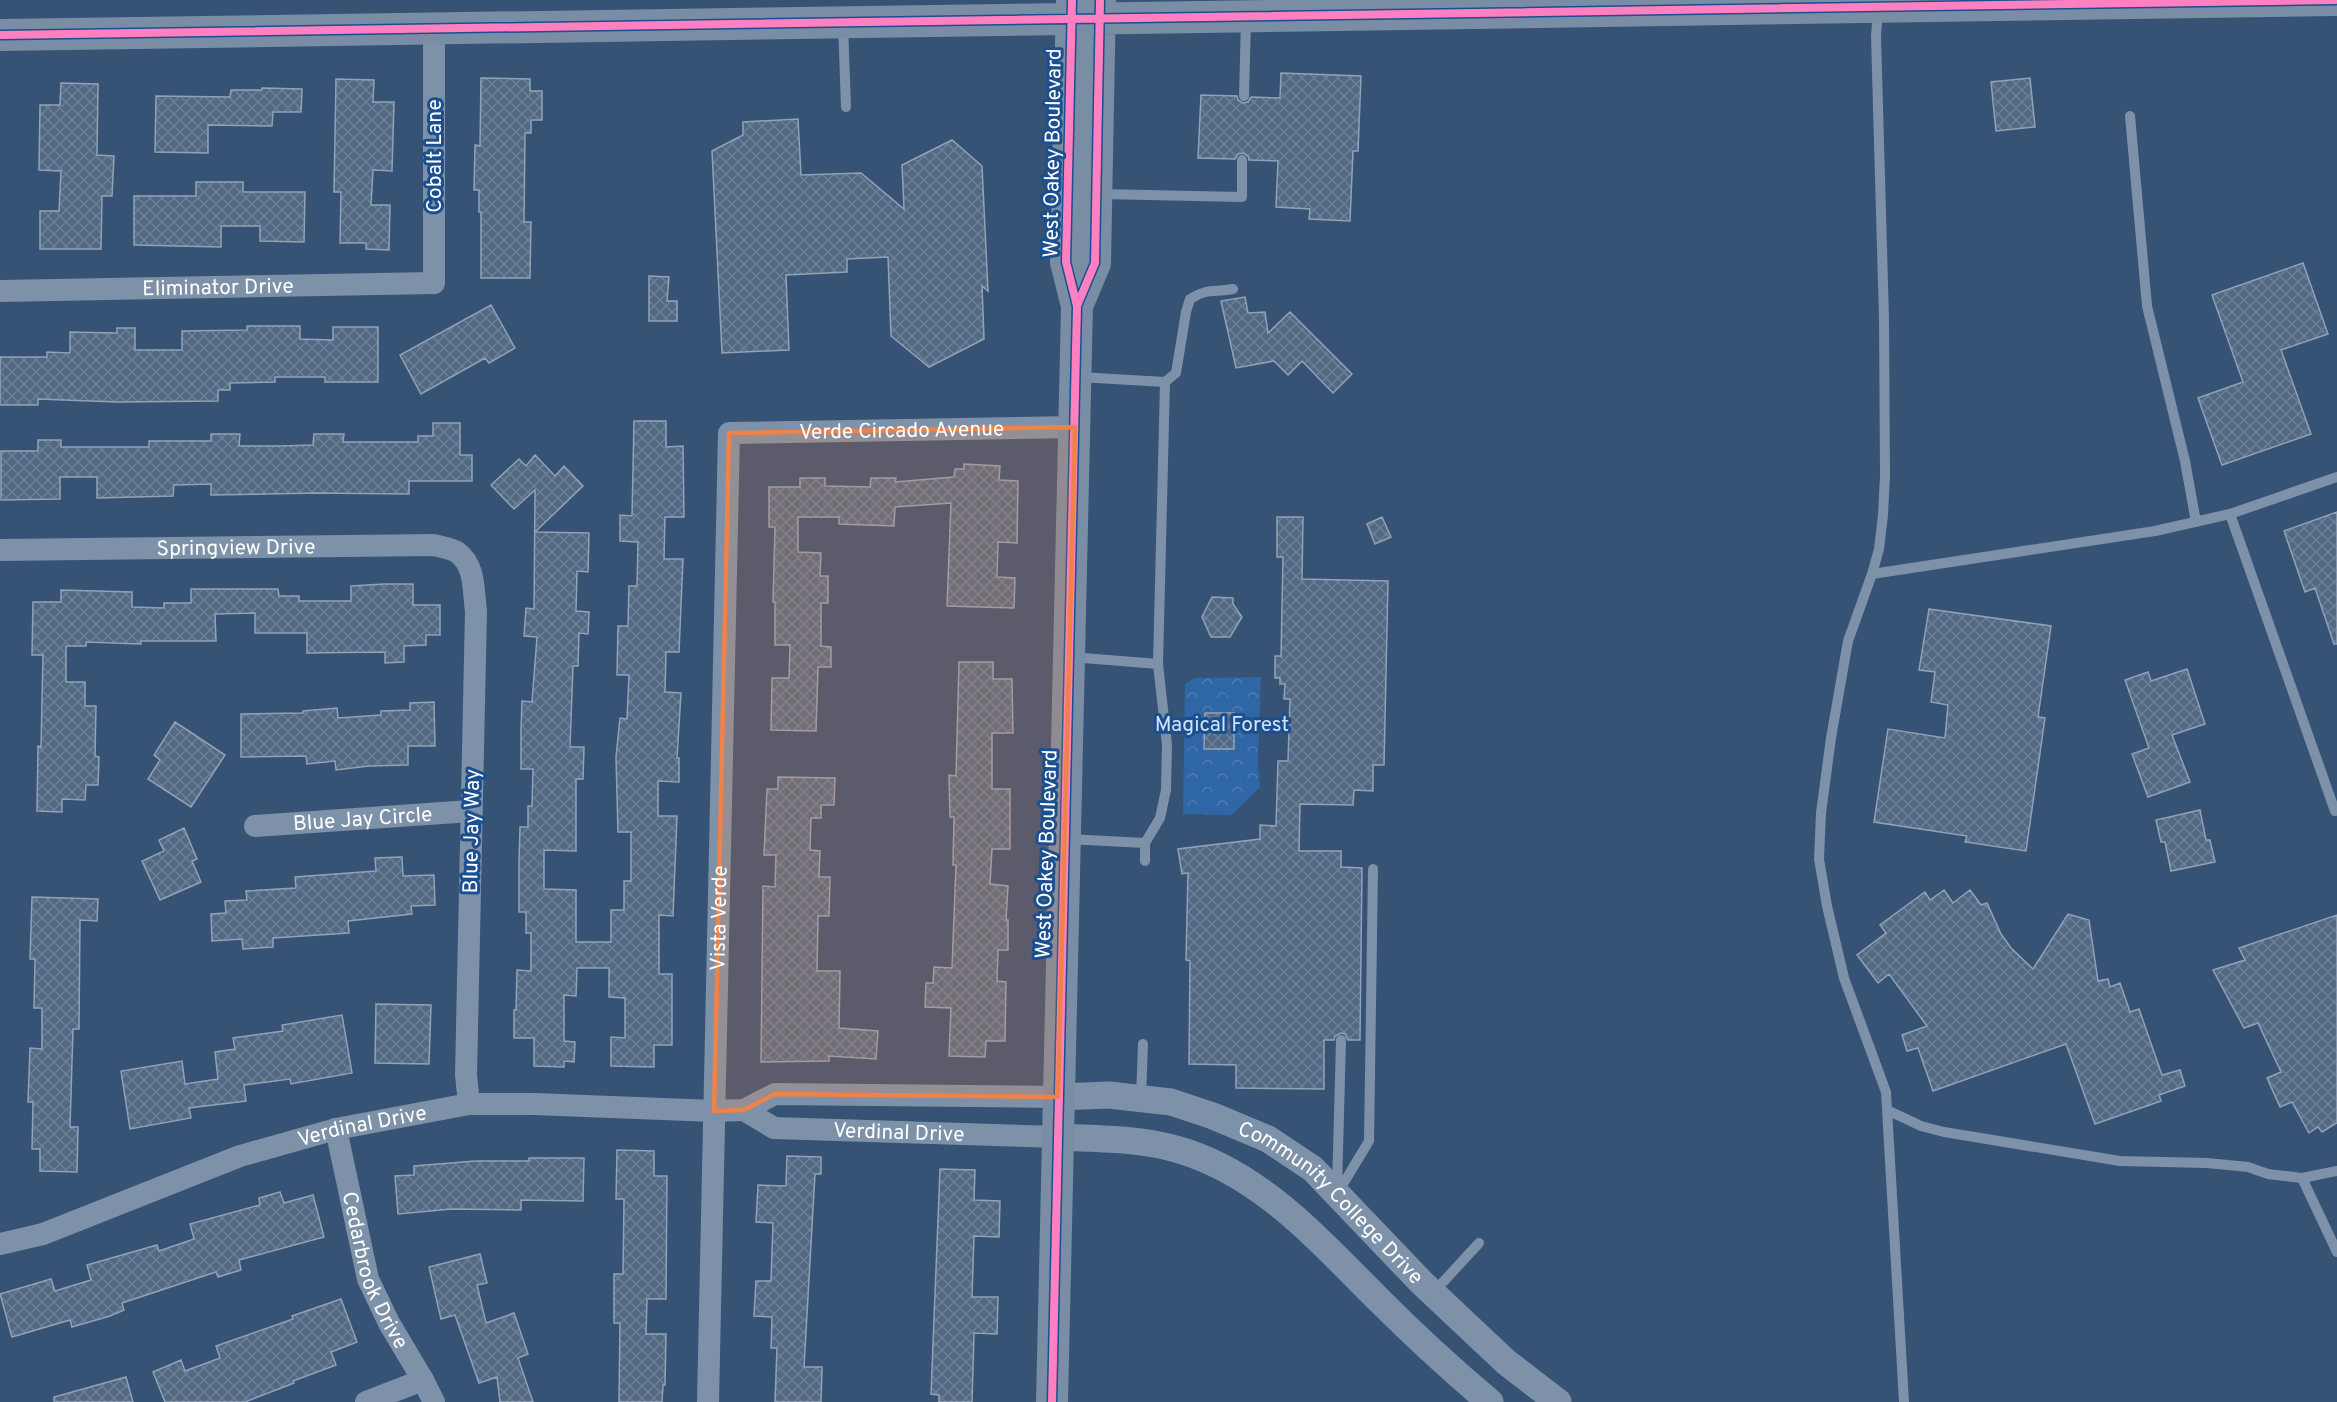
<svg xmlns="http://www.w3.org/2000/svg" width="2337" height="1402" viewBox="0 0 2337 1402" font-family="Overpass,sans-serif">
<defs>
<pattern id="park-crowns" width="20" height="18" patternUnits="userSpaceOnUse" patternTransform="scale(1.5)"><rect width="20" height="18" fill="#2f66a5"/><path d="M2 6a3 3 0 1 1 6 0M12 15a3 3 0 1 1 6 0" fill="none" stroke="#4e7db2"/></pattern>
<pattern id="building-cross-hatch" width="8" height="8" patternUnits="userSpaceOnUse" patternTransform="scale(1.5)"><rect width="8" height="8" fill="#526984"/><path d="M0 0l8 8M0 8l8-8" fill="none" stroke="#6c8096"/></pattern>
</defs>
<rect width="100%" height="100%" fill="#365274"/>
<path fill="url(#park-crowns)" d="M1261 677 1258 764 1260 787 1231 815 1183 814 1185 684 1195 678Z"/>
<path fill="url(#building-cross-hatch)" stroke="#92a2b6" stroke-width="1.5" d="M1281 73 1361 76 1358 151H1353L1350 221 1309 219 1310 209 1276 207 1278 161 1249 160 1248 156 1243 153 1238 154 1235 159 1198 158 1201 95 1237 96 1238 100 1243 103 1248 102 1251 97 1280 98Z
M481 78 530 79V91H542V120H531V133H525L524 222H531L530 278H481V212H479V190H474L475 145 480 146Z
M2030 78 2035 127 1996 131 1991 82Z
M336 79 374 80 373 102H394L392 171 373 170 371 205H390L389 250 366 249V243H340L341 192H334Z
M61 83 98 84 97 155 114 156 112 196H102L101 249H40V211H59L61 171 39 170 40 105H60Z
M262 88 302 89 301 112H273L272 126 208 125V153L155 152 156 96 230 97 231 90H262Z
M798 119 801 175 861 173 904 209 902 165 952 140 982 166 988 291 982 286 984 339 929 367 891 336 888 257 847 259V272L786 275 789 350 722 353 712 151 743 135V122Z
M196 182H243V192H305L304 242 260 241V226H221V247L134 245V196H196Z
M2303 263 2328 334 2281 350 2311 434 2222 465 2198 398 2243 382 2212 295Z
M649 276 669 277 667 301H677V321H649Z
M1245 297 1248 313 1265 312 1268 333 1290 312 1352 374 1333 393 1302 361 1288 375 1274 361 1236 368 1221 301Z
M491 305 515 348 489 363 485 358 421 394 400 355Z
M247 326H300V339L333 340V327H378V382H325V377H275V382L230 383V390H218V401L117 402 38 399V405H0V357H47V352L70 353V332L117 333V328H135V350H182V331L247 330Z
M634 421H666V447L683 446 684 517H665L664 559H683L679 652H666L665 692 681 693 677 758H679V782L658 781V816H677L673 916 659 915V974H672V1045H654V1067L611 1066V1037L625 1038V998L609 997V968H577L576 996 564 995V1041L575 1042 574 1062 564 1061V1067L534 1066V1038H514V1010H516L517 970 531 971V933H526V912H519V861L520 827H528V806H532L533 769H521V730L522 701 532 702 537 637 524 636 526 608 534 609 535 490 514 509 491 485 519 459 526 466 535 455 555 476 564 466 583 486 535 532 589 533 588 572 577 571 576 611 589 612 588 634 579 633 578 666H573L570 747H584L583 779H576V851L544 850V889L576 890V942H611V910H624V881H631V832H618L616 757 620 718 627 719 629 675H617L618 626H628L629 586H637L638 542 620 541V515L632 516Z
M433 423H460V455H472V481H409V494L316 493 211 495V484L174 485 173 496 97 498V477H60V499L1 500V451H38V440H61V447H149V441H211V434H240L239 446H280L313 445 314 434H344L343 442H418V436H433Z
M964 464 1000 466 999 480 1018 481 1017 543 998 542 997 577 1015 578 1014 608 947 606 951 503 895 507 894 526 839 524V517H798V552L821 553 820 576H828V603H821V646L831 647V667H818L816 731 771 730 772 678H789L790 645H775V602H773L775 527H769V487H800V478H825V486L870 487 871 478H896L895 482 954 477 955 469H964Z
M2337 512V644H2334L2315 588 2305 592 2284 531Z
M1277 517H1303L1302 579 1388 581 1384 765H1373V791L1354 790 1353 805 1300 804 1299 851H1341V867L1362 868 1360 1040H1348L1345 1034 1341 1033 1335 1036 1334 1040H1324V1089L1236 1088V1065L1189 1064 1190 961 1186 960 1188 873 1182 874 1178 849 1260 839V825L1276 826 1278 761H1288L1290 699H1284L1285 684H1280V678H1275V656H1281L1283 557H1277Z
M1382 517 1391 537 1375 544 1367 524Z
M384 584H413V605H440V635H426V645L404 646V662L385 663V652L307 653V633H255V613L215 614 216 641H141V644L86 642V646H66V682H85V706H96L95 756 99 757 98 785H86L85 800 62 799V812L37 811 38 746 41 747 43 655H32L33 602H61V590L132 592V607L164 608V603H191V589H278L279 596H299V601H351V586Z
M1212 597 1233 598V604L1242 617 1230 637H1211L1202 617Z
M1929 609 2051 626 2038 717 2045 718 2026 851 1965 842 1967 836 1874 822 1888 729 1945 738 1948 705 1931 702 1935 672 1919 670Z
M959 662H993V679H1012L1013 733H992V789H1010V849H992L990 884 1008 886 1006 920H1008V950H998L997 981 1006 982 1005 1041H986L985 1057 949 1056 951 1008 925 1007 926 983H933L934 967 952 968 956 865H953L954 817H950L949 775 956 776Z
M2187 669 2205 724 2172 735 2190 782 2148 797 2132 754 2149 748 2125 680 2148 672 2151 681Z
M434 702 435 746H408V765L369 766 336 770 335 761 307 764 306 756 241 757V714L303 713V711L337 708 338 718 381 715V711L410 710V703Z
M1205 713H1234V749H1204Z
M175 722 225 755 191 807 148 779 160 760 154 755Z
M778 777 835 778 834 805H821V818H811L810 850 820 851 819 877H830L829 916H818L817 971H840L839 1028 878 1031 876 1059 829 1056V1061L761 1062 763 886 775 887 776 855H764L767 789H778Z
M2200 810 2206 840H2210L2215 862 2171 871 2165 842H2161L2156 820Z
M184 828 197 859 192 861 201 882 160 900 142 861 164 851 159 840Z
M402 857 403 876 434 875 435 905 411 906 412 914 348 921 349 933 273 938V947L243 949 242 939 212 941 211 914 226 913 225 901 247 900 246 891 296 888 295 877 376 871 375 858Z
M1944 890 1953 903 1970 890 1981 905 1987 903 2001 934 2011 948 2033 969 2068 914 2089 920 2098 981 2108 979 2110 987 2120 983 2130 1012 2139 1009 2162 1075 2180 1070 2185 1086 2159 1095 2161 1101 2095 1124 2066 1044 1933 1091 1918 1048 1907 1051 1902 1035 1927 1026 1889 974 1878 983 1857 955 1886 933 1880 925 1925 892 1930 900Z
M32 897 98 899 97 921 80 920 79 1029H73L70 1127H78L77 1172 40 1171V1149H32L33 1102H28L30 1048 42 1049V1008H34L35 959H30Z
M2337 915V1123L2322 1132 2318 1127 2309 1133 2292 1102 2280 1107 2267 1078 2281 1072 2258 1023 2244 1028 2213 970 2245 960 2239 948Z
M376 1004 431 1005 429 1064 375 1063Z
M342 1015 352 1073 291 1084 290 1079 244 1085 246 1101 189 1108 191 1118 130 1129 121 1071 182 1061 185 1084 218 1079 215 1052 235 1049 233 1038 283 1031 282 1025Z
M617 1150 654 1151V1176H667L666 1299H647L646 1334H666L665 1385H663L662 1402H619L620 1323H614V1274H623L624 1199H616Z
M787 1156 821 1157V1174H815L804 1367H822L821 1402H775L777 1348H771L772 1317 754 1316 756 1281H771L773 1223 756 1222 758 1185 786 1186Z
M529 1158H584L583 1201 521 1200V1210L452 1209 398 1214 395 1176 414 1175V1166L475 1161H529Z
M940 1169 975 1170 974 1200 1000 1201 999 1237 974 1236 972 1297H998L997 1334 974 1333 972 1402H939V1395L931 1394Z
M280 1192 284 1203 313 1195 324 1237 239 1260 241 1270 218 1277 216 1272 122 1303 124 1310 110 1316 72 1327 70 1320 12 1337 0 1294 51 1279 55 1291 91 1280 87 1265 157 1245 159 1251 194 1239 190 1224 260 1205 259 1198Z
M480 1254 487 1283 477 1285 486 1323 514 1313 528 1354 518 1358 533 1402H500L497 1377 479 1383 455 1315 441 1319 429 1267Z
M341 1299 357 1342 331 1352 336 1365 293 1381 294 1383 245 1402H165L153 1372 181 1360 185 1371 220 1358 216 1346 293 1319 292 1316Z
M126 1377 133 1402H54V1397Z"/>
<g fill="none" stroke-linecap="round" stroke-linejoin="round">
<path stroke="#7d92a8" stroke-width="10" d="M1878 11 1876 36 1884 319 1885 476 1883 515 1879 549 1872 574 1848 641 1831 738 1821 813 1819 859 1827 906 1844 978 1886 1092 1904 1402
M843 24 846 107
M1244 96 1246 20
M2130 116 2147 306 2185 461 2196 522
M1100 194 1242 197V160
M1079 377 1165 382 1158 664 1167 745 1166 790 1160 818 1145 843
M1165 382 1176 373 1186 312 1190 299C1211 287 1212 293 1233 289
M2230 514 2335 811
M1872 574 2155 531 2230 514 2337 477
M1071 657 1158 664
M1067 839 1145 843V861
M1141 1097 1143 1044
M1887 1110 1921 1126 1944 1132 2120 1161 2207 1163 2248 1167 2268 1174 2302 1178 2337 1171
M2302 1178 2337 1252
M1337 1188 1341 1040
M1337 1194 1369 1141 1373 869
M1433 1293 1479 1243"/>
<g stroke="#7d92a8" stroke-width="22">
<path id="s1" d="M0 291 434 283V29"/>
<path id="s2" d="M0 550 434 545C441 547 451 548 457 552 476 566 473 591 476 611L466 1075 469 1104"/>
<path id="s3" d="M255 826 471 811"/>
<path id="s4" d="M744 1110 774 1128 1058 1137"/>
<path id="s5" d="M336 1129 368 1279 389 1323 423 1380 434 1402"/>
<path id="s6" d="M0 1244 43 1234 240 1156 336 1129 469 1104H534L714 1111 744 1110 775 1094 1058 1097"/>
<path d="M366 1402 423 1380"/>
<path id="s7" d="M708 1402 729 433 1075 427"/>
</g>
<g stroke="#7d92a8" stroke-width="27">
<path id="s8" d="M1058 1097 1109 1095 1171 1102 1213 1116 1268 1139 1313 1169 1421 1282 1506 1362 1558 1402"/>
<path d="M1058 1137C1098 1139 1138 1138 1176 1149 1262 1173 1321 1243 1382 1303 1417 1338 1452 1370 1490 1402"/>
</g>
<path stroke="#798da4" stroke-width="32" d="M0 35 2335 0
M1077 306 1095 263 1100 0
M1052 1402 1077 306 1066 262 1072 1"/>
<defs>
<path id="cycleway" d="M0 35 2335 0
M1077 306 1095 263 1100 0
M1052 1402 1077 306 1066 262 1072 0"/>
</defs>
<use href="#cycleway" stroke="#1b4f8f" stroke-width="11"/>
<use href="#cycleway" stroke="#ff80c0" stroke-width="8"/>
</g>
<path fill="#ee8249" fill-opacity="0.2" stroke="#ee8249" stroke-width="4.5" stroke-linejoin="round" d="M1075 427 1058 1097 775 1094 744 1110 714 1111 729 433Z"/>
<g text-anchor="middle" stroke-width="6" stroke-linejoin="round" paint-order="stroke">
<g font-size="21" fill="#fff" stroke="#1b4f8f">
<text transform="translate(1052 153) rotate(-89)" y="7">West Oakey Boulevard</text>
<text transform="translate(434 156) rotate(-90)" y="7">Cobalt Lane</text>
<text dy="7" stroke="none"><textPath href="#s1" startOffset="218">Eliminator Drive</textPath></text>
<text dy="7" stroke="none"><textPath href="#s7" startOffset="1142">Verde Circado Avenue</textPath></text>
<text dy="7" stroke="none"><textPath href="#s2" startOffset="236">Springview Drive</textPath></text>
<text dy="7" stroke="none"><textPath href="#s3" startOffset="108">Blue Jay Circle</textPath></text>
<text transform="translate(471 831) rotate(-89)" y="7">Blue Jay Way</text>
<text transform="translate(1046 854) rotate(-88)" y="7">West Oakey Boulevard</text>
<text dy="7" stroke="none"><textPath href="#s7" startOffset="484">Vista Verde</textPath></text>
<text dy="7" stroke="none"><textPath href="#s6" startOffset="382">Verdinal Drive</textPath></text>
<text dy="7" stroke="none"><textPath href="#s4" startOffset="160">Verdinal Drive</textPath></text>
<text dy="7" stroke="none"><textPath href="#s8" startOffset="306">Community College Drive</textPath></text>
<text dy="7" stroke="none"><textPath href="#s5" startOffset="147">Cedarbrook Drive</textPath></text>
</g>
<g font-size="21" fill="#cfe3fa" stroke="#1b4f8f">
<text x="1222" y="731">Magical Forest</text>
</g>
</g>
</svg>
